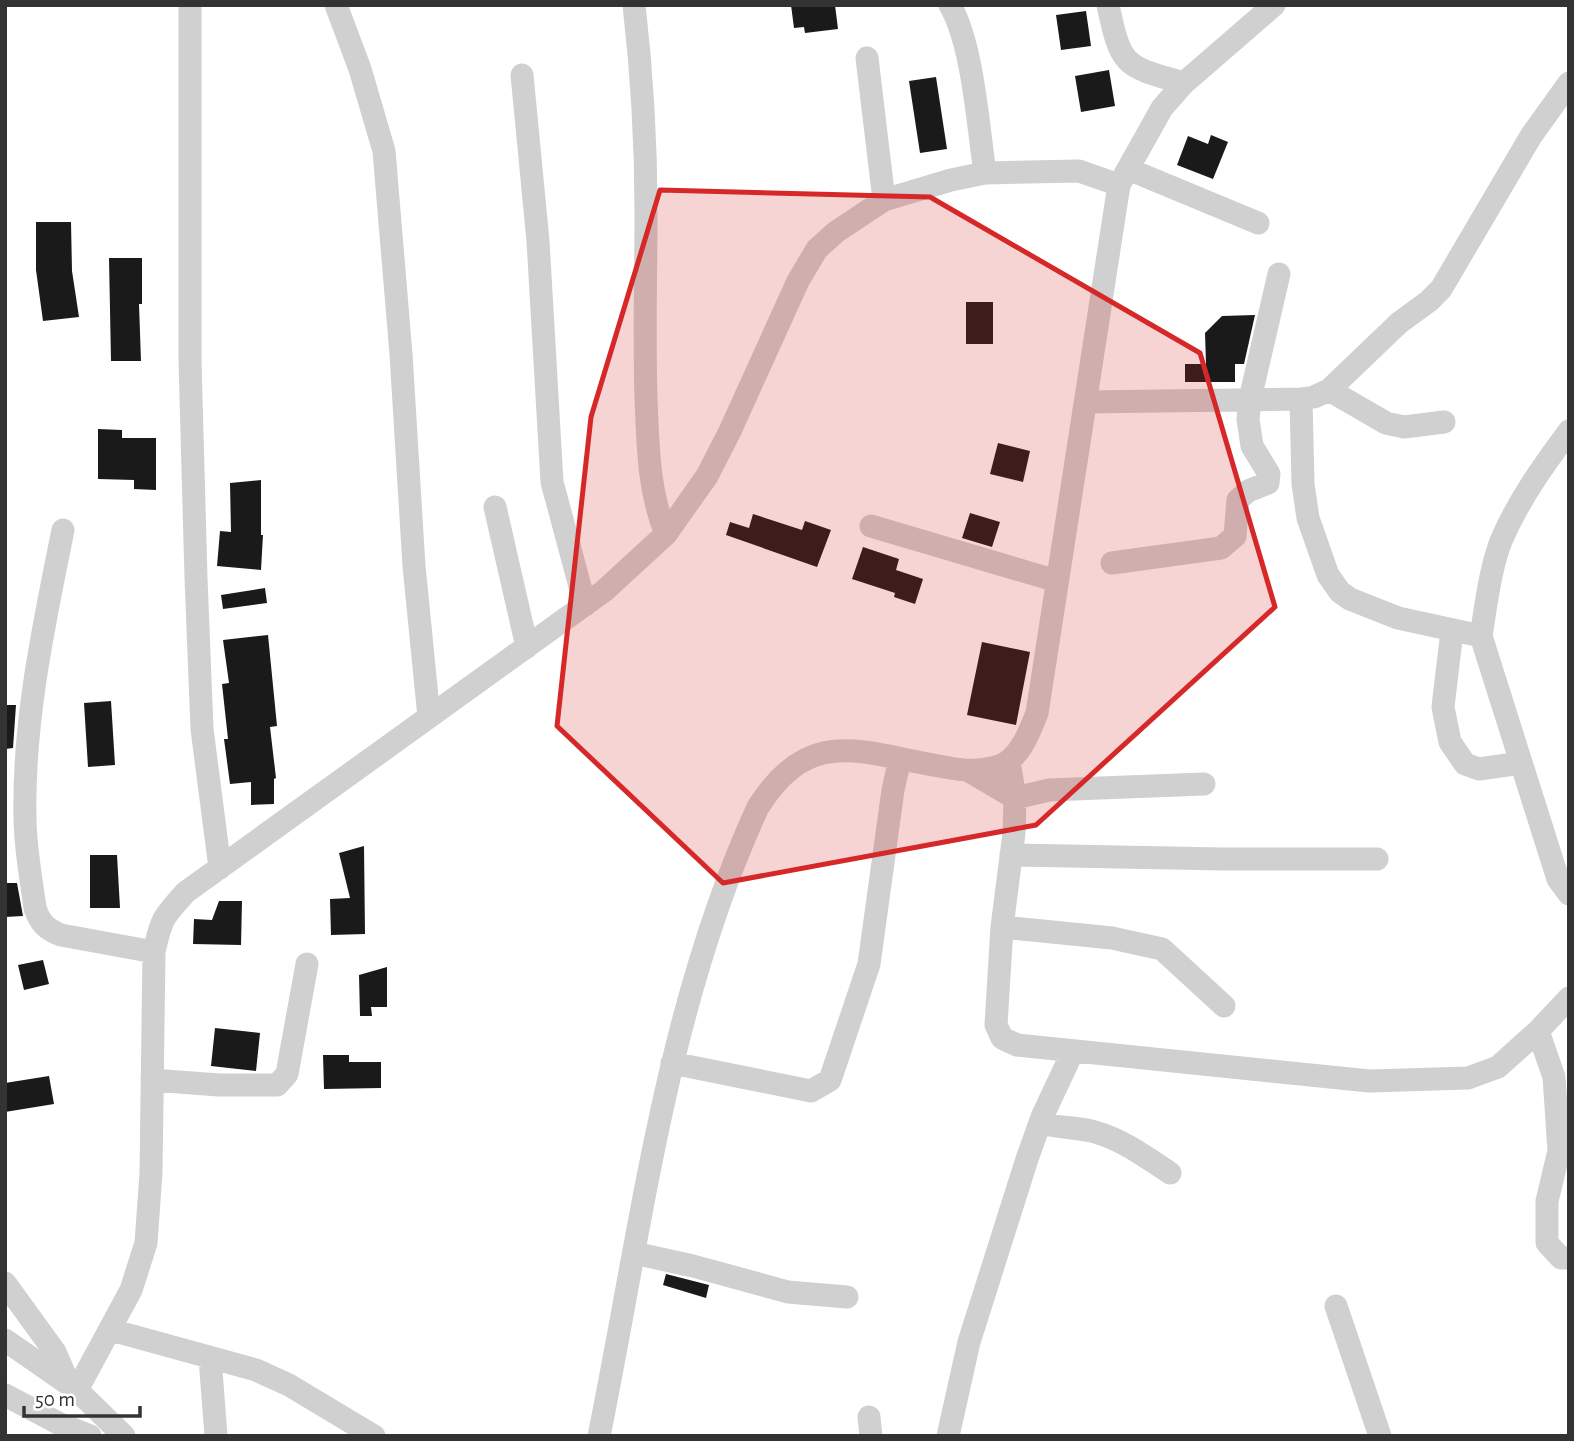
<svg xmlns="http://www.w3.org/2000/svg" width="1574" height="1441" viewBox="0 0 1574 1441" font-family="'Alegreya Sans',sans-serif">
<rect width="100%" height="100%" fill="#fff"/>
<path fill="#1a1a1a" d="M791 5H835L838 29 805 33 804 27 794 28Z
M1086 11 1091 46 1061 50 1056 15Z
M1109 70 1115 106 1081 112 1075 76Z
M936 77 947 149 920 153 909 81Z
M1211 135 1228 142 1213 179 1177 165 1188 136 1208 144Z
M36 222H71L72 271 79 317 43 321 36 270Z
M109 258H142V304H139L141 361H111Z
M966 302H993V344H966Z
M1255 315 1244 364H1235V382H1185V364H1206L1205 333 1222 316Z
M98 429 122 430V438H156V490L134 489V480L98 479Z
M998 443 1030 451 1023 482 990 474Z
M261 480V535H263L261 570 217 566 220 531 231 532 230 483Z
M970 513 1000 522 992 547 962 538Z
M753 514 802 530 805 521 831 530 817 567 726 535 730 522 749 528Z
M863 547 899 559 896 570 923 579 915 604 894 597 895 593 852 579Z
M265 588 267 603 223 609 221 595Z
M268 635 277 726 270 727 276 778 274 779V804L251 805V782L230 784 224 739H228L222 684 229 683 223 640Z
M982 642 1030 652 1016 725 967 715Z
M111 701 115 765 88 767 84 703Z
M5 705H16L13 748 5 749Z
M364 846 365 934 331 935 330 899 350 898 339 853Z
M90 855H117L120 908H90Z
M5 883H17L23 916 5 917Z
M219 901H242L241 945 193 944 194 919 212 920Z
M43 960 49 984 24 990 18 965Z
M387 967V1007H371L372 1016H360L359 975Z
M215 1028 260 1033 256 1071 211 1066Z
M323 1055H349V1062H381V1088L324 1089Z
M49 1076 54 1104 5 1112V1083Z
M666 1274 709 1285 706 1298 663 1285Z"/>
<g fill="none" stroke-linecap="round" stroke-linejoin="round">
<path stroke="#d0d0d0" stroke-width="23" d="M190 5V360L196 578 202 729 220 868
M336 5 360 69 384 151 401 354 414 566 429 717
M634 5C642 74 646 143 646 212 646 274 644 336 646 398 648 445 648 490 666 534
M950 5C973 45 978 126 985 173
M1108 5C1121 67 1124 66 1184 83
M867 58 884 200
M522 75 538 241 552 482 585 605
M1128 169 1258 223
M1329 390 1386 423 1404 427 1444 422
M1301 399 1303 484 1308 518 1328 575 1340 592 1350 599 1398 618 1481 636
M1086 402 1301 399 1314 397 1329 390 1399 323 1429 301 1441 289 1531 136 1569 83
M1569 431C1543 466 1518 501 1501 541 1490 570 1486 605 1481 636L1558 879 1569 894
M495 507 527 647
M871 526 1057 581
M63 530C44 624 23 721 25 817 25 847 31 878 35 908 40 923 46 929 61 935L154 952
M1112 563 1221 548 1235 536 1238 500 1248 491 1268 483 1269 474 1252 446 1248 419 1250 399 1279 274
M1452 631 1443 707 1450 742 1465 764 1479 769 1521 763
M1009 761 1015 798 1014 833 1002 927 996 1025 1002 1038 1017 1045 1369 1081 1468 1078 1498 1067 1538 1031 1569 998
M971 772 1015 798 1049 790 1204 784
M1011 855 1223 859H1377
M1002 927 1112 938 1162 949 1224 1006
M1538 1031 1554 1077 1559 1151 1547 1201V1243L1561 1258H1569
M672 1063 811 1091 830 1080 869 964 893 790 900 759
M152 1080 219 1085H277L287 1074 307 964
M1040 1123C1058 1128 1078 1127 1095 1132 1123 1140 1146 1157 1170 1173
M634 1253 693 1266 788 1292 847 1297
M5 1283 55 1352 69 1384
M1336 1306 1380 1436
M111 1330 256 1370 289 1385 374 1436
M5 1340 77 1390 124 1436
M210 1358 216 1436
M77 1390 131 1290 146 1243 151 1173 154 952C161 919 163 917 186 892L604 591 666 534 707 476 730 431 798 281 817 249 836 232 884 200 951 180 985 173 1079 171 1119 185
M5 1395 60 1424 90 1436
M869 1417 871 1436
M599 1436C642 1224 667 1005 758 807 810 725 861 753 939 766 955 769 969 772 986 769 994 768 1005 765 1011 759 1024 747 1030 730 1037 713L1119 185 1162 108 1184 83 1274 5
M948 1436 969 1342 1027 1159 1042 1117 1073 1051"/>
</g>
<path fill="#d62828" fill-opacity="0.2" stroke="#d62828" stroke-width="5" stroke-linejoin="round" d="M660 190 930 197 1200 353 1275 607 1036 825 723 883 557 726 591 417Z"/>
<rect width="1574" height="1441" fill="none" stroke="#333333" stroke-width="14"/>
<path d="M24 1406v10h116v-10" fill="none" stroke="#333333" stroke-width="3.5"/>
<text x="35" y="1406" font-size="21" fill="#333333" stroke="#ffffff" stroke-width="5" paint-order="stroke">50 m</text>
</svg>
